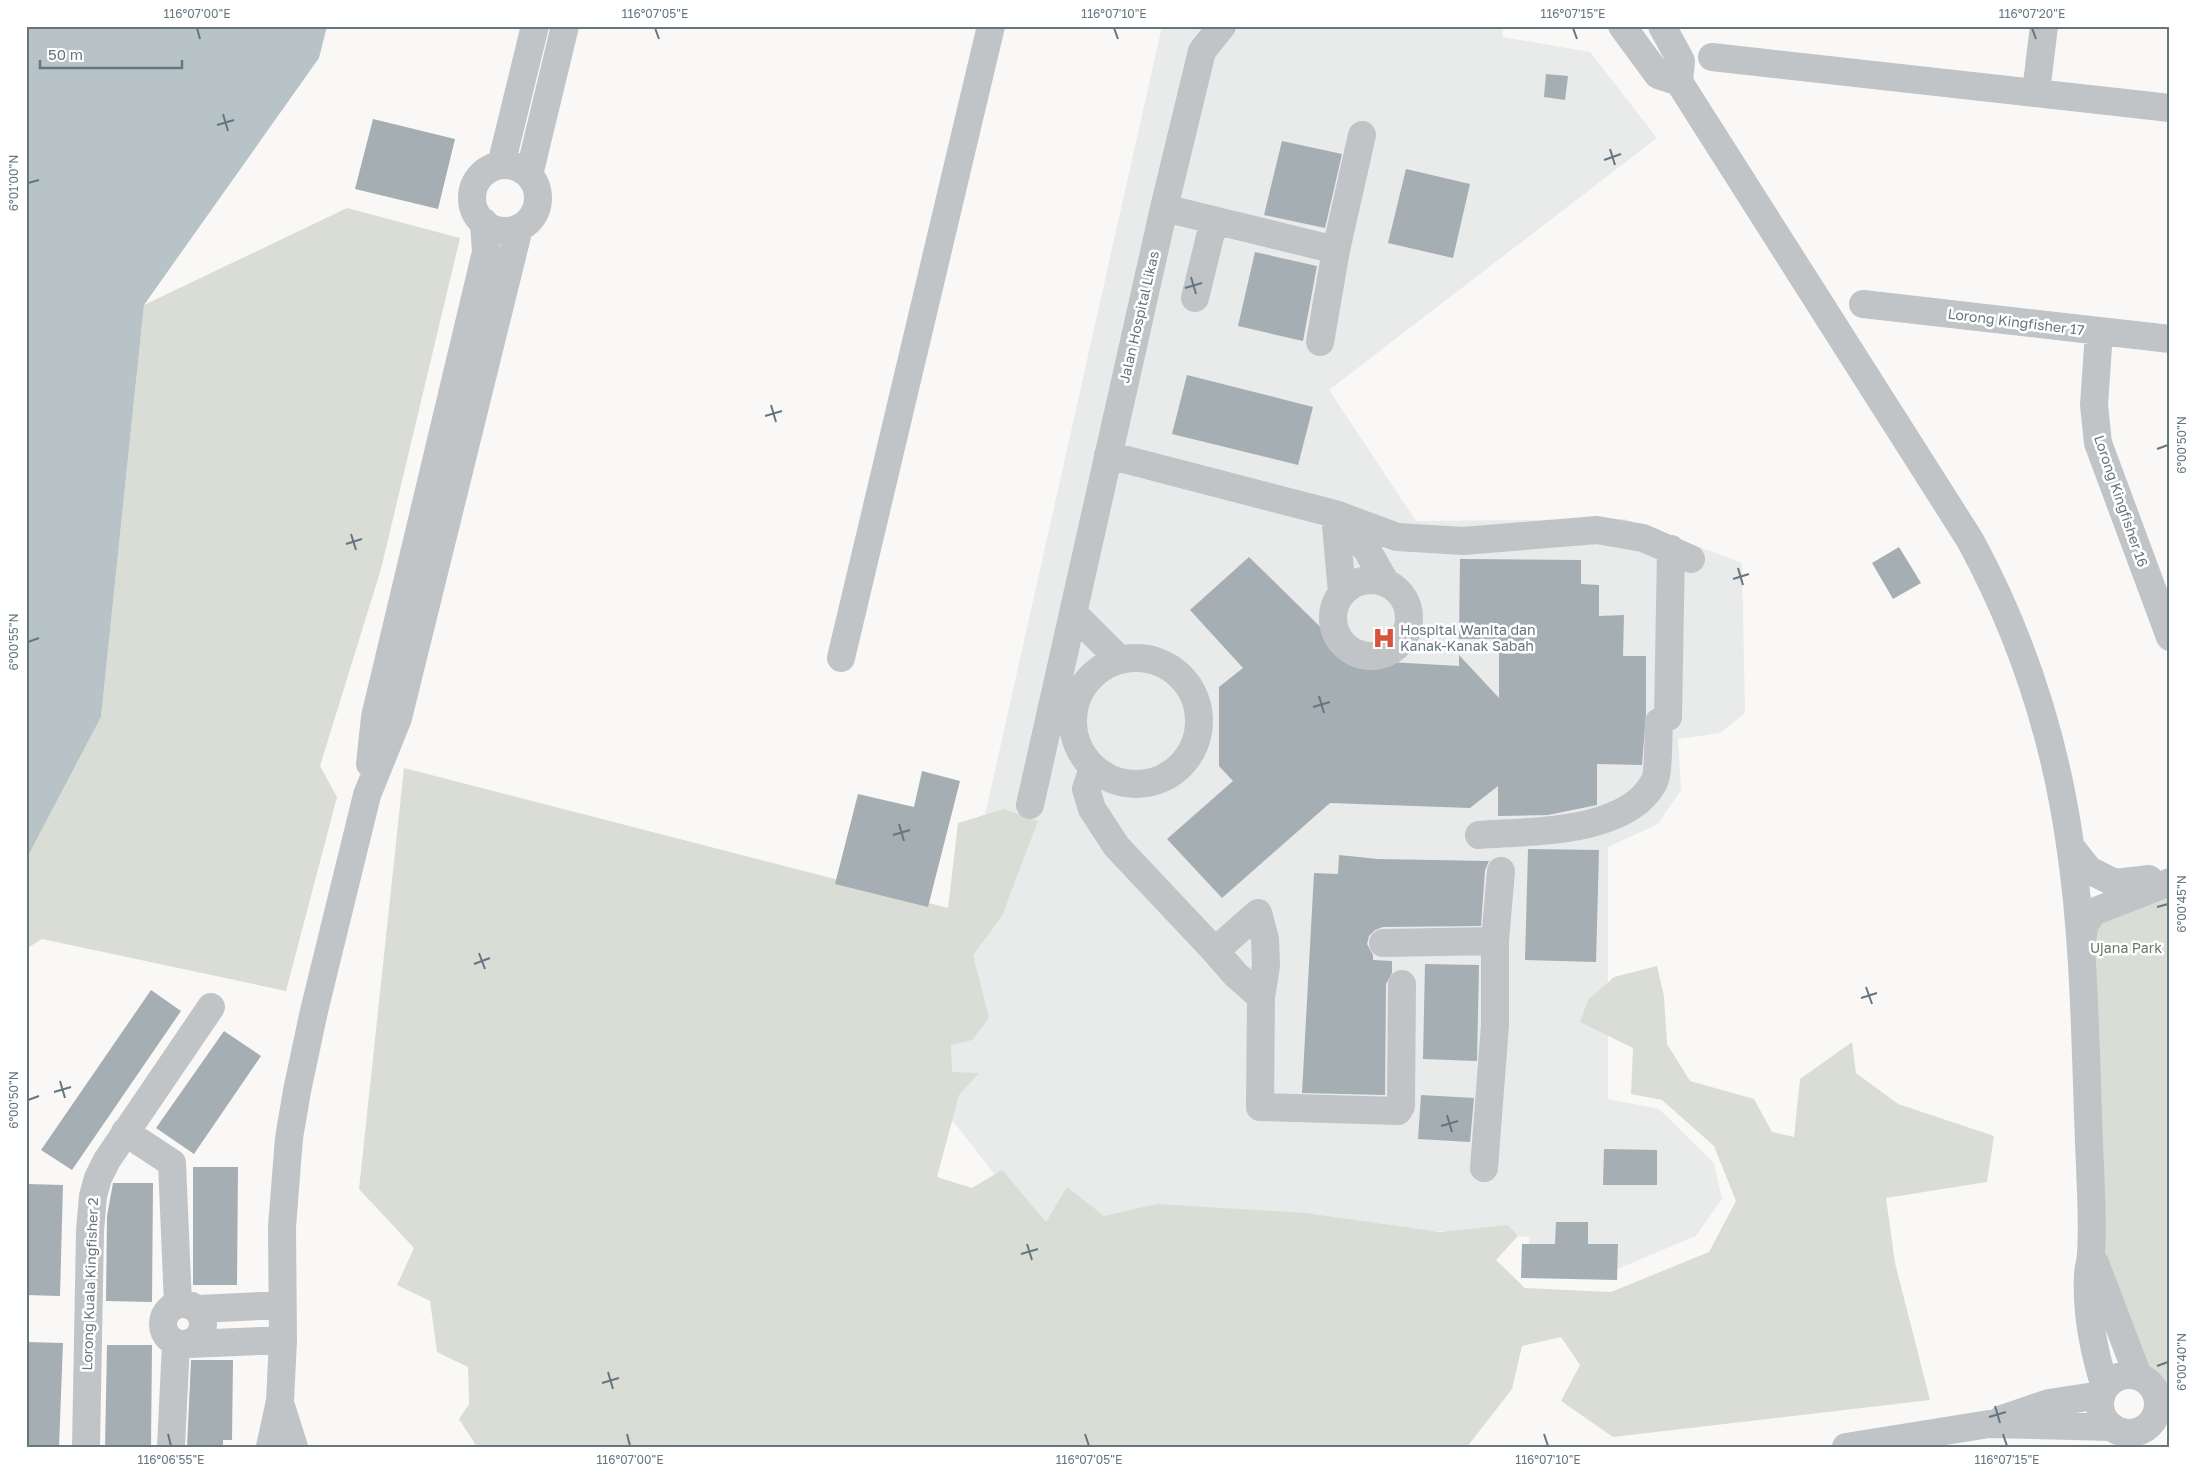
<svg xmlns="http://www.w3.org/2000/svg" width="2196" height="1473" viewBox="0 0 2196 1473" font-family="'Golos Text',sans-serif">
<rect width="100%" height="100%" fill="#f9f8f6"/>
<path fill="#e9eaea" d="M1162 26H1502L1503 37 1590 52 1657 138 1329 390 1416 521 1625 519 1742 563 1745 713 1720 733 1678 739 1681 790 1658 824 1608 847V1099L1659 1109 1714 1163 1722 1199 1696 1236 1603 1275 1528 1277 1529 1237 1160 1214 1041 1233 929 1091 952 962Z"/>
<path fill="#d9ddd6" d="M347 208 460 238 381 569 320 766 337 797 286 991 42 939 26 949V860L101 717 144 305Z
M404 768 948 908 958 823 1004 809 1038 821 1002 916 973 955 989 1018 972 1040 951 1045 952 1072 979 1073 959 1095 937 1177 972 1188 1002 1170 1046 1222 1067 1187 1104 1216 1157 1204 1305 1213 1440 1232 1508 1225 1518 1236 1496 1260 1525 1288 1611 1292 1709 1252 1736 1201 1714 1146 1662 1100 1631 1094 1633 1048 1580 1022 1588 1000 1614 977 1657 966 1664 996 1667 1044 1690 1081 1754 1099 1772 1132 1794 1137 1800 1079 1852 1042 1856 1073 1898 1104 1994 1136 1987 1182 1886 1198 1895 1263 1930 1400 1613 1437 1561 1401 1580 1365 1561 1337 1522 1346 1512 1389 1467 1447H477L459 1419 469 1404 468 1367 437 1352 430 1301 397 1285 414 1248 359 1189Z
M2170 882V1412C2154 1400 2159 1393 2146 1380L2098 1270 2093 912Z"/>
<path fill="#b7c3c7" d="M26 26H327L319 58 144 305 101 717 26 860Z"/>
<path fill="#a5aeb3" d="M1546 74 1568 76 1565 100 1544 97Z
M373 119 455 139 438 209 355 189Z
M1282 141 1342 154 1325 228 1264 215Z
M1406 169 1470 184 1453 258 1388 243Z
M1255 252 1317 266 1303 341 1238 326Z
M1187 375 1313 407 1298 465 1172 434Z
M1899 547 1921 583 1893 599 1872 563Z
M1249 557 1354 660 1459 666V655L1499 698V639H1459L1460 559 1581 560V584L1599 585V616L1624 615 1623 656H1646V714L1642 765 1597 764V805L1548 815 1498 816V786L1470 808 1330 803 1222 898 1167 839 1233 781 1219 766V687L1243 668 1190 610Z
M922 771 960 781 928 907 835 884 858 794 914 807Z
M1528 849 1599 850 1596 962 1525 960Z
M1339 855 1378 859 1489 861 1485 870 1481 926 1383 927 1375 930 1369 936 1367 944 1373 955V960L1392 961V973L1386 984 1385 1095 1302 1093 1314 873 1338 874Z
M1425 964 1479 965 1477 1061 1423 1059Z
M151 990 181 1011 72 1170 41 1150Z
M224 1031 261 1056 194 1154 156 1128Z
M1421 1095 1474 1098 1470 1142 1418 1139Z
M1604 1149 1657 1150V1185H1603Z
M193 1167H238L237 1285H193Z
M113 1183H153L152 1302 106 1301 107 1216Z
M27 1184 63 1185 60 1296 26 1295Z
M1556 1222H1588V1244H1618L1617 1280 1521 1278 1522 1244H1555Z
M26 1342 63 1343 59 1447H26Z
M107 1345H152L151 1447H105Z
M191 1360H233L232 1440H223V1447H187Z"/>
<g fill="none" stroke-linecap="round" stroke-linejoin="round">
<path stroke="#c0c4c7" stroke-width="28" d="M1622 26 1658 75 1679 82
M1662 26 1681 61 1679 82 1970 540C2021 634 2055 738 2070 844 2086 951 2085 1059 2090 1166 2091 1195 2093 1225 2091 1253 2091 1261 2088 1268 2088 1275 2086 1312 2094 1352 2105 1387
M1712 57 2170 108
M2036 92 2044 26
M501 165 535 26
M472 198a33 33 0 1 1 66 0a33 33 0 1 1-66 0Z
M529 175 565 26
M1164 208 1336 250
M1195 298 1214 220
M1863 304 2170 339
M2099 332 2094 405 2098 443 2170 637
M1320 342 1336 250 1362 135
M1108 455 1335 514 1397 537 1463 541 1597 530 1643 538 1691 559
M1335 514 1342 593
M1338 517 1367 550 1386 583
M1333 618a38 38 0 1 1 76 0a38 38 0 1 1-76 0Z
M1074 614 1119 659
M1073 721a63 63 0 1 1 126 0a63 63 0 1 1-126 0Z
M841 658 991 26
M370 764 375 717 486 252 484 222
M1093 768 1086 789 1092 809 1117 847 1215 951 1236 975 1261 997
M1030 805 1164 208 1202 51 1222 26
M1479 835C1530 831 1627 834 1654 782 1659 774 1658 734 1659 722L1668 717 1671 549
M2070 846 2089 870 2115 883 2149 879
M2082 942 2084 926 2093 912 2170 882
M1383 943 1495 941
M1215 951 1258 913 1265 939 1266 966 1261 997 1260 1107 1398 1111 1401 1106 1402 984
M125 1132 172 1163 178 1304
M1484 1168 1495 1025V941L1501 871
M2095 1263 2138 1376
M163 1324a20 20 0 1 1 40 0a20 20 0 1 1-40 0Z
M198 1309 282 1305
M189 1344 283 1340
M2100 1404a29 29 0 1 1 58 0a29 29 0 1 1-58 0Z
M280 1403 294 1447
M2002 1419 2049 1403 2101 1395
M86 1447 90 1231 93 1196 98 1178 107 1160 211 1007
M171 1447 176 1343
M270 1447 280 1401 283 1340 282 1227 289 1138 297 1091 314 1011 367 795 398 718 519 228
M1846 1447 1989 1424 2112 1427"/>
</g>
<path fill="none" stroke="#66767f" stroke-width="2" d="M197 28 200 39M655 28 659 39M1114 28 1118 39M1573 28 1577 39M2032 28 2036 39M223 114 228 131M217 125 234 120M1610 149 1615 165M1604 160 1621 154M28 183 39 180M1191 277 1196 294M1185 288 1202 283M771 405 776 422M765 416 782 411M2157 449 2168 445M351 534 356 550M346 544 362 539M1738 568 1743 585M1733 579 1749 574M28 642 39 638M1319 696 1324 713M1313 707 1330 702M899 824 904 841M893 835 910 830M2157 907 2168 904M479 953 485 969M474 964 490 958M1866 987 1872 1004M1861 998 1877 993M60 1081 65 1098M54 1092 71 1087M28 1100 39 1096M1447 1115 1452 1132M1441 1126 1458 1121M1027 1244 1032 1260M1021 1254 1038 1249M2157 1366 2168 1362M608 1372 613 1389M602 1383 619 1378M1995 1406 2000 1423M1989 1417 2006 1412M168 1434 171 1446M627 1434 630 1446M1085 1434 1089 1446M1544 1434 1548 1446M2003 1434 2007 1446"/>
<defs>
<symbol id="hospital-bare" viewBox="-9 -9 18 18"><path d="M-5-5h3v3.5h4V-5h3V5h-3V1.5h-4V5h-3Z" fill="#d5543a" stroke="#fff" stroke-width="2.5" paint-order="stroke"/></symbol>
</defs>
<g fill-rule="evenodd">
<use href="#hospital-bare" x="1368" y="622" width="32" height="32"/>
</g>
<g text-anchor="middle" stroke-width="5" stroke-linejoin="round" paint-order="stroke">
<g font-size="14" fill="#66767f" stroke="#fff">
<text transform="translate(1139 317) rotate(-77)" y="5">Jalan Hospital Likas</text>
<text transform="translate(2016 322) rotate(7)" y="5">Lorong Kingfisher 17</text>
<text transform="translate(2121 501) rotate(71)" y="5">Lorong Kingfisher 16</text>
<text transform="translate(90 1284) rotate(-88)" y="5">Lorong Kuala Kingfisher 2</text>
</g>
<g font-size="14" fill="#66767f" stroke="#fff" text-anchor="start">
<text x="1400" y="635">Hospital Wanita dan<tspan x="1400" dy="16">Kanak-Kanak Sabah</tspan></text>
</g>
<g font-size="14" fill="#697765" stroke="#fff">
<text x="2126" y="953">Ujana Park</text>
</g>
</g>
<rect width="2196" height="1473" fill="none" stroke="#ffffff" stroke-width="55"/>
<path d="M40 60v8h142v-8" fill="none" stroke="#66767f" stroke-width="2.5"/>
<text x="48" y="60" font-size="15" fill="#66767f" stroke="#ffffff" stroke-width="4" paint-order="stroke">50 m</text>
<rect x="28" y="28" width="2140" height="1418" fill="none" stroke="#66767f" stroke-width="2"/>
<g font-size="12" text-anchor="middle" fill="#66767f">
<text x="197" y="18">116°07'00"E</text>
<text x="655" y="18">116°07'05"E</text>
<text x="1114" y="18">116°07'10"E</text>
<text x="1573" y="18">116°07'15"E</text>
<text x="2032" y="18">116°07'20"E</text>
<text transform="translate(14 183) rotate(-90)" y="4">6°01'00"N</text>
<text transform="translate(2182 445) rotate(-90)" y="4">6°00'50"N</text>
<text transform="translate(14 642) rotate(-90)" y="4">6°00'55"N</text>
<text transform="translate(2182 904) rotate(-90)" y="4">6°00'45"N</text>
<text transform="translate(14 1100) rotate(-90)" y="4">6°00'50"N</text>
<text transform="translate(2182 1362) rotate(-90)" y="4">6°00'40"N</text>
<text x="171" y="1464">116°06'55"E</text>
<text x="630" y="1464">116°07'00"E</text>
<text x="1089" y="1464">116°07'05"E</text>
<text x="1548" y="1464">116°07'10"E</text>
<text x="2007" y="1464">116°07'15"E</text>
</g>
</svg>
